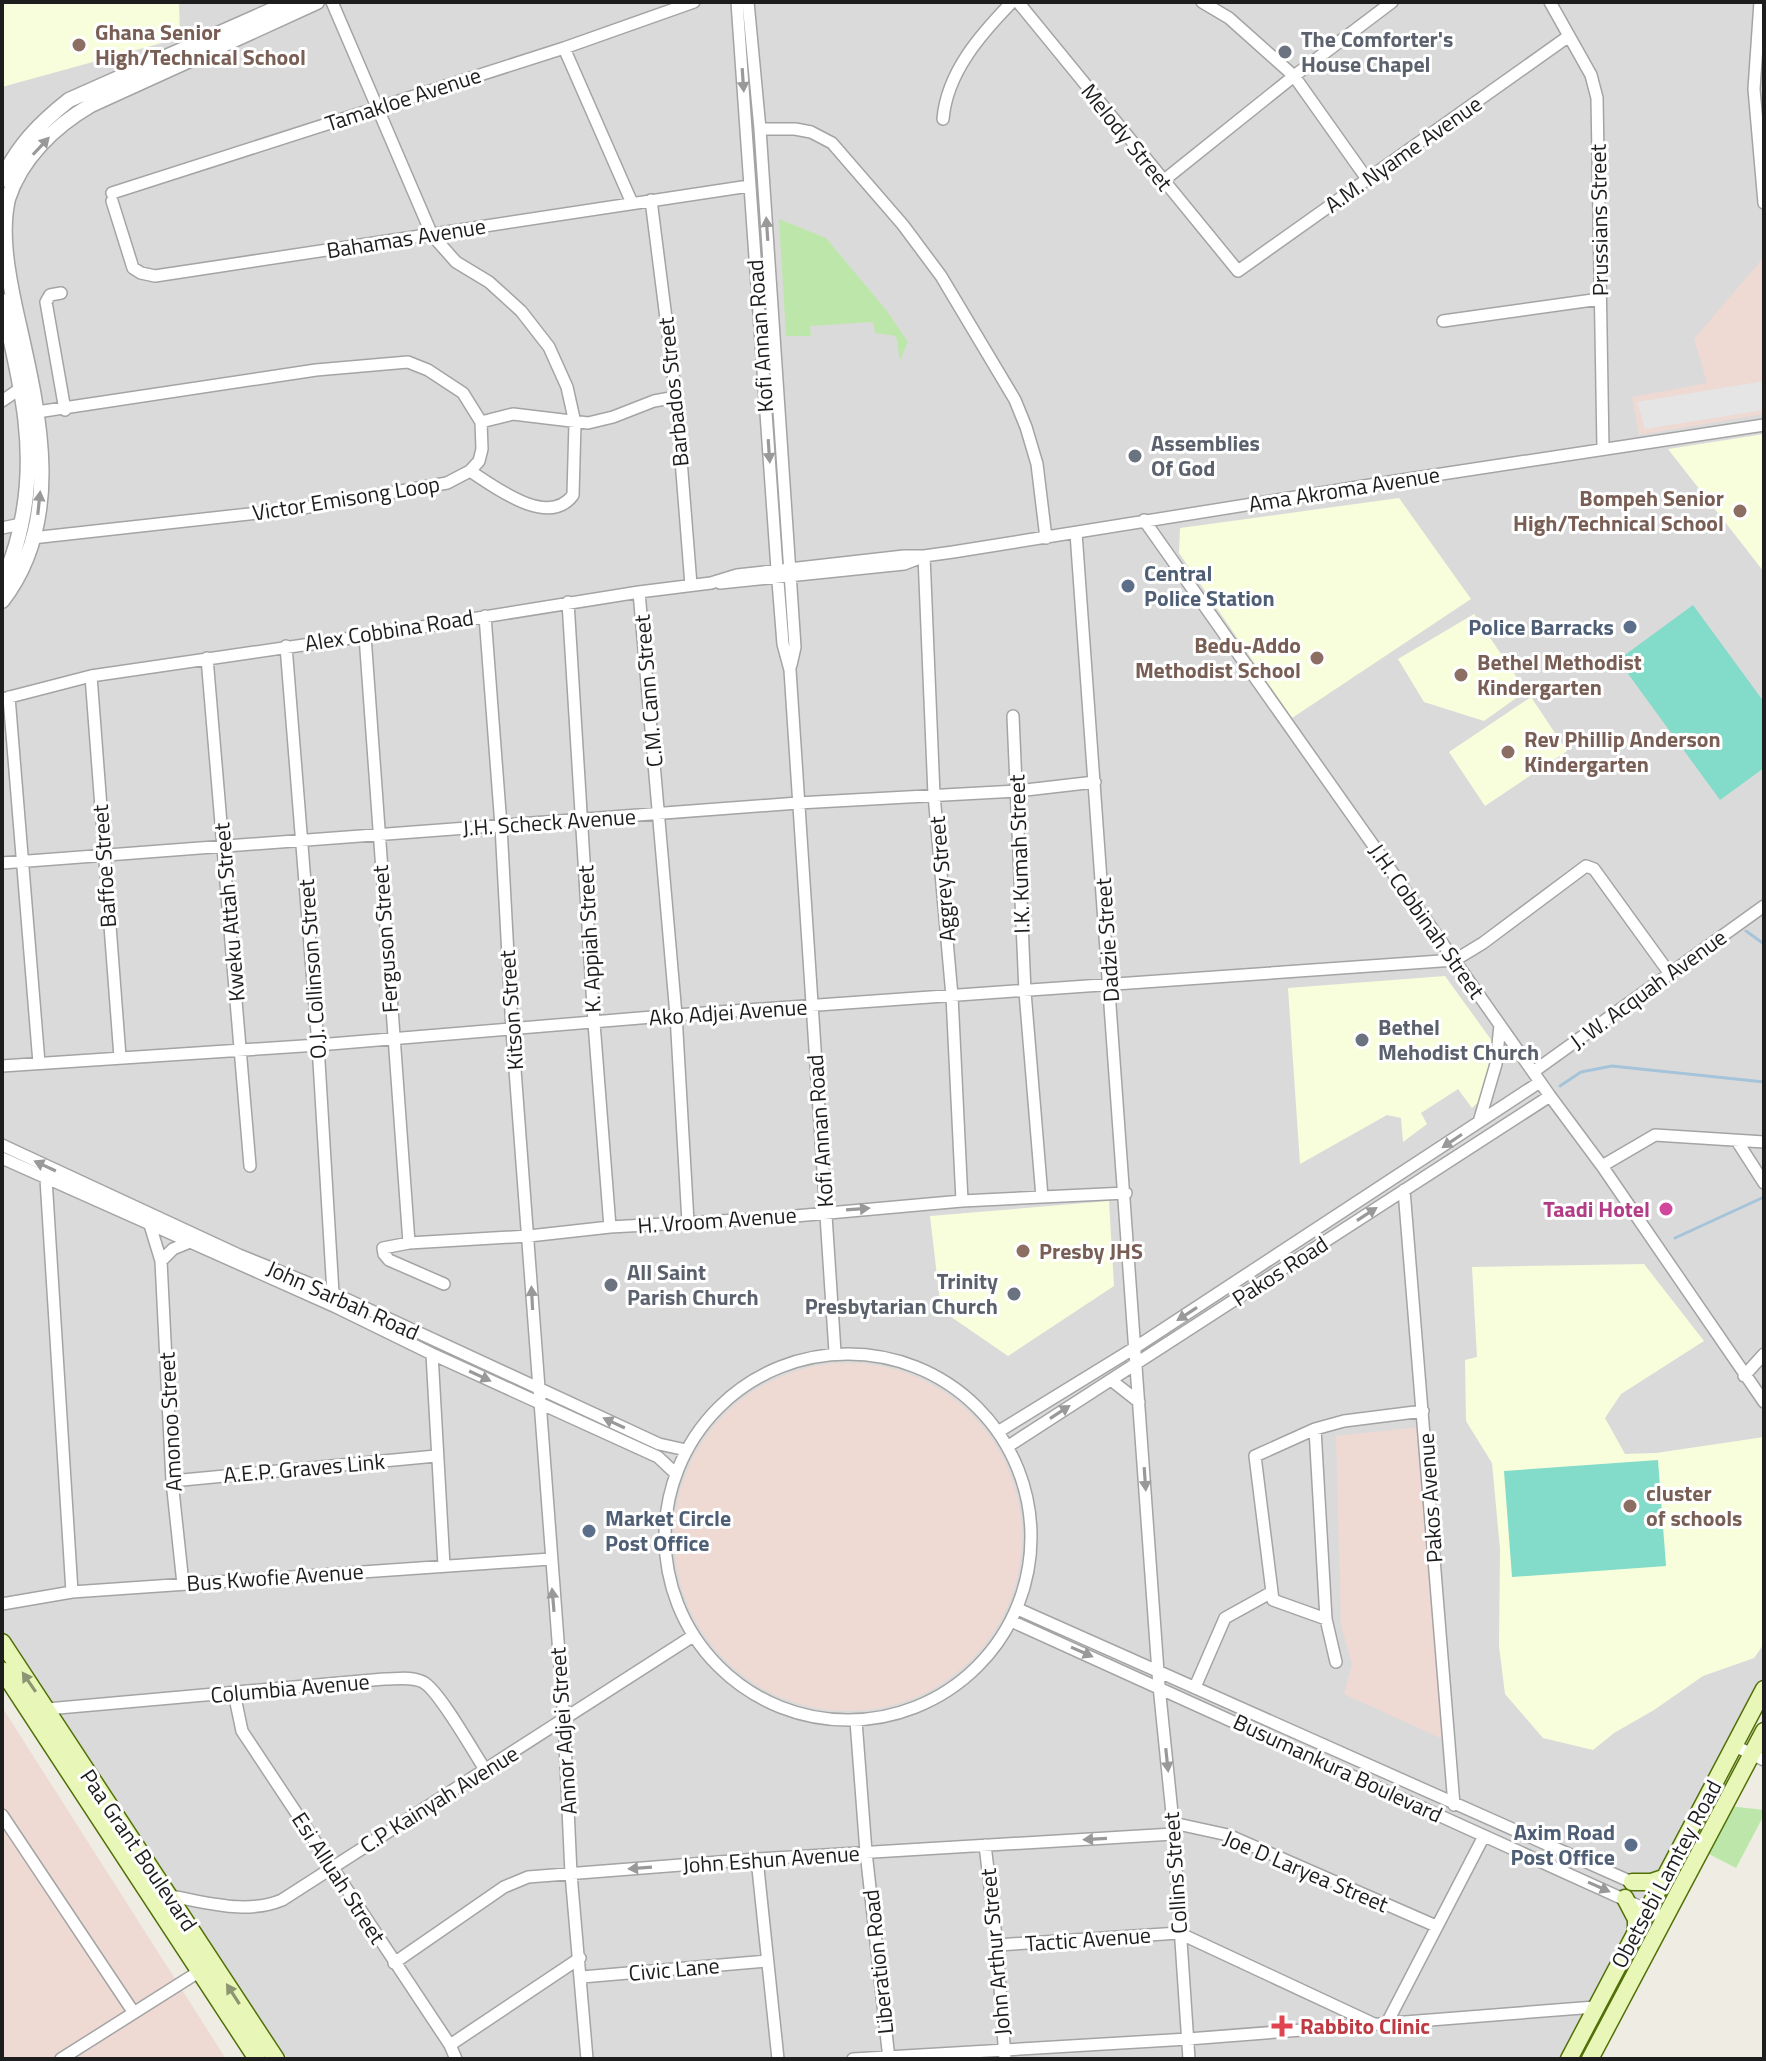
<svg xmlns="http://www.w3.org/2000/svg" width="1766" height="2061" viewBox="0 0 1766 2061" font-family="'Titillium Web',sans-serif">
<rect width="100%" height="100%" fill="#eeece3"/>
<path fill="#dbdada" d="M2 2H1764V1688L1566 2059H273L2 1641Z"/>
<path fill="#eed9d3" d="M1764 257V414L1639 435 1632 397 1707 383 1694 339Z
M674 1537a174 174 0 1 1 348 0a174 174 0 1 1-348 0Z
M1420 1427 1449 1742 1344 1694 1352 1664 1341 1625 1336 1436Z
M2 1707 226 2059H2Z"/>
<path fill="#f8fedc" d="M2 2H179L180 38 2 87Z
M1764 434V572L1668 449Z
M1399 498 1471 599 1292 718 1179 553 1180 528Z
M1474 614 1526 691 1484 721 1424 702 1398 659Z
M1531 697 1567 751 1485 806 1449 752Z
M1445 976 1492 1041 1487 1094 1472 1108 1458 1089 1421 1113 1427 1124 1403 1142 1401 1118 1387 1115 1300 1164 1288 988Z
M1109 1201 1114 1286 1008 1356 941 1310 930 1216Z
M1644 1264 1704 1341 1621 1394 1605 1418 1625 1454 1656 1453 1764 1437V1644L1754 1658 1703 1676 1654 1710 1614 1733 1593 1750 1543 1738 1505 1694 1499 1646 1500 1549 1492 1463 1466 1421 1465 1360 1477 1357 1472 1267Z"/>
<path fill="#bde7aa" d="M779 219 826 238 887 311 908 342 900 360 896 336 875 333 873 322 810 326 811 336H786Z
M1729 1806 1764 1810V1815L1736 1868 1705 1852Z"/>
<path fill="#83dbc9" d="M1693 605 1764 702V768L1720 800 1618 660Z
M1658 1460 1666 1566 1512 1577 1504 1471Z"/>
<path fill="#e5e5e5" d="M1764 381V410L1645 429 1637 402Z"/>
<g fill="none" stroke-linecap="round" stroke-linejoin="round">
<path stroke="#a5c4da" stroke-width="3" d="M1746 931 1764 944
M1560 1086 1581 1072 1612 1066 1764 1082
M1675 1238 1764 1197"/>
<defs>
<path id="minor" d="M332 2 432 235 456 262 489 282 521 311 549 347 567 387 575 423 573 495C548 529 494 486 470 471
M737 2 777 569 783 644 790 670 835 1352
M748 2 760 129 795 647 791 665
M1018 2 1238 271 1569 36
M1202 2 1229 18 1294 76 1367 179
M1550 2 1591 75 1597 98 1603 448
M1760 2 1754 89 1764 203
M564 48 632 203
M943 119C947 72 981 34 1012 2
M760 129H795L811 132 832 143 903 225 941 276 1015 400 1026 427 1037 464 1046 538
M1163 181 1294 76 1392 2
M112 193 564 48 694 2
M651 200 676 397 691 585
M112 201 133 268 141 273 155 276 749 186
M61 293 50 295 46 302 65 410
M1443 321 1600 299
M2 401 21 388
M481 422 513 414 588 423 613 417 654 401 676 397
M1144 520 1550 1096 1602 1166 1764 1402
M2 528 21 524
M1076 533 1159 1686 1173 1823 1189 2059
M32 538 303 508 447 483 470 471 479 461 482 449 481 422 463 393 428 370 408 362 316 370 37 412
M924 556 934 795 952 996 962 1201
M720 583 904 564 917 559
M639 592 676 1015 688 1222
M568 602 594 1023 610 1227
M485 616 501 826 512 1030 564 1720 571 1874 587 2059
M365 636 409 1243
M286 646 318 1045 333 1293
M207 658 250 1166
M91 676 120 1057
M9 697 39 1063
M2 699 91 676 365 636 639 592 711 583 737 575 904 556H924L953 552 1389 482 1764 425
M1013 716 1025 992 1042 1197
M2 863 798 803 1017 791 1095 782
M2 1066 318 1045 676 1015 1455 960 1483 943 1586 866 1594 869 1670 974
M1533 1072 1764 906
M1479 1122 1496 1064 1500 1025
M1737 1141 1764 1183
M2 1145 239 1255 333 1293 659 1444 686 1450
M2 1158 336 1307 432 1354 658 1457 675 1473
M1602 1166 1655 1135 1764 1142
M46 1179 72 1592
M1404 1190 1454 1805
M150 1225 161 1261 172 1481 183 1584
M161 1261 173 1249 190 1242
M444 1284 389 1260 384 1254 383 1248 409 1243 529 1236 610 1227 773 1218 962 1201 1126 1193
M665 1537a183 183 0 1 1 366 0a183 183 0 1 1-366 0Z
M432 1354 444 1566
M1744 1376 1764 1354
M1111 1380 1139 1402
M1315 1429 1326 1619 1273 1600 1255 1456 1315 1429 1344 1421 1423 1411
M1001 1430 1136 1347 1540 1082
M1010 1445 1550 1096
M172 1481 436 1456
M2 1604 72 1592 550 1559
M1018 1609 1636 1884
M1326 1619 1336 1662
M1011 1621 1665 1918
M1195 1687 1225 1618 1270 1593
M234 1693 242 1731 450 2045 456 2059
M47 1709 384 1679C396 1679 412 1676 423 1682 439 1690 474 1753 486 1771
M856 1721 866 1852 889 2059
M1735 1746 1764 1760
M2 1815 134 2013
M1173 1823 1228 1835 1246 1843 1436 1926
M985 1845 997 1945 1005 2059
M757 1859 778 2059
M170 1896C207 1902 246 1915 282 1900L693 1636
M997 1945 1179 1933 1372 2023
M394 1963 504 1887 528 1877 757 1859 1173 1834
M582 1977 766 1961
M1387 2023 1484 1836
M450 2045 580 1958
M61 2059 200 1971
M853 2059 1188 2039 1595 2007"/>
<path id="tertiary" d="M2 180C17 146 40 123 69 100L290 2
M2 301C18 374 37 439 23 515 19 537 13 561 2 580
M2 601C68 516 36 402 15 307 8 274 0 233 8 199 21 158 55 126 91 105L317 2"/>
<path id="secondary" d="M2 1642 276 2059
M2 1670 257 2059
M1632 1882H1651L1666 1877
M1625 1898 1636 1919V1933
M1569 2059 1764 1689
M1590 2059 1764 1731"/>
</defs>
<use href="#minor" stroke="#a4a4a4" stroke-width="14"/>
<use href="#tertiary" stroke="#a4a4a4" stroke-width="17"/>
<use href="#secondary" stroke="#517008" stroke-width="19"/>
<use href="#minor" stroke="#fff" stroke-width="11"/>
<use href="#tertiary" stroke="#fff" stroke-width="14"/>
<use href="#secondary" stroke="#e8f7b8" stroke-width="16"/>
</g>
<defs><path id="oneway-solid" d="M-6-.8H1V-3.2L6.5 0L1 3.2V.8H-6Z" transform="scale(2)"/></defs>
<g fill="#999">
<use href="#oneway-solid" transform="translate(743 80) rotate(86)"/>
<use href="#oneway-solid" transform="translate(41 146) rotate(-47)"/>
<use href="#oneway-solid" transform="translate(767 229) rotate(-94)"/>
<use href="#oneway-solid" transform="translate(769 451) rotate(86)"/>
<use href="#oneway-solid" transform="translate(39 503) rotate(-84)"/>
<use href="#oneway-solid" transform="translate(1452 1141) rotate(146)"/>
<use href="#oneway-solid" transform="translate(45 1166) rotate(-155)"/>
<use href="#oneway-solid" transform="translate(858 1209) rotate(-4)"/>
<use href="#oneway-solid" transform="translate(1367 1214) rotate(-33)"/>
<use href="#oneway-solid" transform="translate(532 1298) rotate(-93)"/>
<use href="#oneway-solid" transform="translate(1187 1314) rotate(147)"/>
<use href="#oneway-solid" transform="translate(480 1376) rotate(25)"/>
<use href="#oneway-solid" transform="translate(1060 1412) rotate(-33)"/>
<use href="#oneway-solid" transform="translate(614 1423) rotate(-155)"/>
<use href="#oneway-solid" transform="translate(1145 1479) rotate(86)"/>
<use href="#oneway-solid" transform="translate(553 1600) rotate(-95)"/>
<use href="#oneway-solid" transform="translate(1082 1652) rotate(24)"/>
<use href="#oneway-solid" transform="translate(1167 1760) rotate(84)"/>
<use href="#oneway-solid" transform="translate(1095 1839) rotate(177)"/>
<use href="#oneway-solid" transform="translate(640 1868) rotate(176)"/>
<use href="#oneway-solid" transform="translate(1599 1887) rotate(24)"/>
</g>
<g fill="#8d9572">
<use href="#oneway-solid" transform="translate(29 1682) rotate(-124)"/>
<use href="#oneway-solid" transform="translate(233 1994) rotate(-123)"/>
</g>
<g fill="#8d6e63" stroke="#fff" stroke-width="3">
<circle cx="79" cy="45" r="8"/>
<circle cx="1740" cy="511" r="8"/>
<circle cx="1317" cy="658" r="8"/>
<circle cx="1461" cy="675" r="8"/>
<circle cx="1508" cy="752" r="8"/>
<circle cx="1023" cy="1251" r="8"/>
<circle cx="1630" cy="1506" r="8"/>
</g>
<g fill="#6b7280" stroke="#fff" stroke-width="3">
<circle cx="1285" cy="52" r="8"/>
<circle cx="1135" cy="456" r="8"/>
<circle cx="1362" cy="1040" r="8"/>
<circle cx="611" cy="1285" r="8"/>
<circle cx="1014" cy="1294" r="8"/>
</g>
<g fill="#5c6f8a" stroke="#fff" stroke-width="3">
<circle cx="1128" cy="586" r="8"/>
<circle cx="1630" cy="627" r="8"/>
<circle cx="589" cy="1531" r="8"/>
<circle cx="1631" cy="1845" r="8"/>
</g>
<circle fill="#d1479c" stroke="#fff" stroke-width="3" cx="1666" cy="1209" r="8"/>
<path fill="#e0444e" stroke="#fff" stroke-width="3" d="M1278 2014h8v8h8v8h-8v8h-8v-8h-8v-8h8z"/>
<g text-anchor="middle" stroke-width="6" stroke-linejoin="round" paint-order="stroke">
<g font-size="22" font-weight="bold" fill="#785e54" stroke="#fff" text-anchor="start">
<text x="95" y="40">Ghana Senior<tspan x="95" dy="25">High/Technical School</tspan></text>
<text x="1724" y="506" text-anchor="end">Bompeh Senior<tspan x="1724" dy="25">High/Technical School</tspan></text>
<text x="1301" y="653" text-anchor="end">Bedu-Addo<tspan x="1301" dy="25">Methodist School</tspan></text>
<text x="1477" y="670">Bethel Methodist<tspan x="1477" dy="25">Kindergarten</tspan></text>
<text x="1524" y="747">Rev Phillip Anderson<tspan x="1524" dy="25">Kindergarten</tspan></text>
<text x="1039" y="1259">Presby JHS</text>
<text x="1646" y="1501">cluster<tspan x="1646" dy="25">of schools</tspan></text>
</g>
<g font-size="22" font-weight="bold" fill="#5b616d" stroke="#fff" text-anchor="start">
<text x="1301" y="47">The Comforter's<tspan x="1301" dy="25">House Chapel</tspan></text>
<text x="1151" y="451">Assemblies<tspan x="1151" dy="25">Of God</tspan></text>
<text x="1378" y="1035">Bethel<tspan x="1378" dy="25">Mehodist Church</tspan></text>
<text x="627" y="1280">All Saint<tspan x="627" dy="25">Parish Church</tspan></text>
<text x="998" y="1289" text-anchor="end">Trinity<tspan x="998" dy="25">Presbytarian Church</tspan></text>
</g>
<g font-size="22" fill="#1d1d1d" stroke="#fff">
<text transform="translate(403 99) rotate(-18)" y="8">Tamakloe Avenue</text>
<text transform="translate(1127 137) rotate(51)" y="8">Melody Street</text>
<text transform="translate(1403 154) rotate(-35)" y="8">A.M. Nyame Avenue</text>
<text transform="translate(1599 220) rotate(-91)" y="8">Prussians Street</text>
<text transform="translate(406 238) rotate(-9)" y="8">Bahamas Avenue</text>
<text transform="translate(760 336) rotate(-94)" y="8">Kofi Annan Road</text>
<text transform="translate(673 392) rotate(-96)" y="8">Barbados Street</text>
<text transform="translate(1344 489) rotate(-9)" y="8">Ama Akroma Avenue</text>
<text transform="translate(346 498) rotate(-9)" y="8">Victor Emisong Loop</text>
<text transform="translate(389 630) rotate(-9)" y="8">Alex Cobbina Road</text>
<text transform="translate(648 691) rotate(-95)" y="8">C.M. Cann Street</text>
<text transform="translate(549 822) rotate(-4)" y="8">J.H. Scheck Avenue</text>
<text transform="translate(1019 854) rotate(-92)" y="8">I.K. Kumah Street</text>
<text transform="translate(104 866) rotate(-94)" y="8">Baffoe Street</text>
<text transform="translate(942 879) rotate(-95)" y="8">Aggrey Street</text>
<text transform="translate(229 912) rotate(-95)" y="8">Kweku Attah Street</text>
<text transform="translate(1427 921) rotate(55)" y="8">J.H. Cobbinah Street</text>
<text transform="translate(385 939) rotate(-94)" y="8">Ferguson Street</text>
<text transform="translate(589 939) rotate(-93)" y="8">K. Appiah Street</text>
<text transform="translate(1107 940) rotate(-94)" y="8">Dadzie Street</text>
<text transform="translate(312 969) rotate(-94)" y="8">O.J. Collinson Street</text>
<text transform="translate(1648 989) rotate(-36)" y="8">J. W. Acquah Avenue</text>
<text transform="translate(511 1010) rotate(-94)" y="8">Kitson Street</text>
<text transform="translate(728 1012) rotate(-4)" y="8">Ako Adjei Avenue</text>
<text transform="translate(820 1131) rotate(-94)" y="8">Kofi Annan Road</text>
<text transform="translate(717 1220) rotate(-4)" y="8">H. Vroom Avenue</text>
<text transform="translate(1280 1271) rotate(-33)" y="8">Pakos Road</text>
<text transform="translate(343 1300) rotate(24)" y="8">John Sarbah Road</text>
<text transform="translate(170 1422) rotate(-93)" y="8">Amonoo Street</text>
<text transform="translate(304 1468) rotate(-5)" y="8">A.E.P. Graves Link</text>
<text transform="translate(1430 1498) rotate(-94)" y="8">Pakos Avenue</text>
<text transform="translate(275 1577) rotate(-4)" y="8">Bus Kwofie Avenue</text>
<text transform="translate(290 1688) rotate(-5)" y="8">Columbia Avenue</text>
<text transform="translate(563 1731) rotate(-94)" y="8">Annor Adjei Street</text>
<text transform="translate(1338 1768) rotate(25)" y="8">Busumankura Boulevard</text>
<text transform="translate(439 1799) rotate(-32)" y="8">C.P Kainyah Avenue</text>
<text transform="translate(139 1850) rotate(56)" y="8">Paa Grant Boulevard</text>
<text transform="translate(771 1859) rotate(-4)" y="8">John Eshun Avenue</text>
<text transform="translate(1306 1871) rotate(23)" y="8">Joe D Laryea Street</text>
<text transform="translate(1175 1873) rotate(-94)" y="8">Collins Street</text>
<text transform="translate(1666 1874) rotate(-62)" y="8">Obetsebi Lamtey Road</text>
<text transform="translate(339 1878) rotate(57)" y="8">Esi Alluah Street</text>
<text transform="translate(1088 1939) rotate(-4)" y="8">Tactic Avenue</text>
<text transform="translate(995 1952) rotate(-95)" y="8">John Arthur Street</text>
<text transform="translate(878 1962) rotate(-96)" y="8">Liberation Road</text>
<text transform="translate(674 1969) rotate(-5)" y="8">Civic Lane</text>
</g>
<g font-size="22" font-weight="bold" fill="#4e5e75" stroke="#fff" text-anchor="start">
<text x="1144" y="581">Central<tspan x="1144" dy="25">Police Station</tspan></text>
<text x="1614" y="635" text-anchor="end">Police Barracks</text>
<text x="605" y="1526">Market Circle<tspan x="605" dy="25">Post Office</tspan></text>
<text x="1615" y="1840" text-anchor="end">Axim Road<tspan x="1615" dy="25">Post Office</tspan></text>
</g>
<g font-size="22" font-weight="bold" fill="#b23c85" stroke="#fff" text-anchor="end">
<text x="1650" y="1217">Taadi Hotel</text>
</g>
<g font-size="22" font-weight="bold" fill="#be3a42" stroke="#fff" text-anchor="start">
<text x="1300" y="2034">Rabbito Clinic</text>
</g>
</g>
<rect width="1766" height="2061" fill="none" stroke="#1d1d1d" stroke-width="8"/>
</svg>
